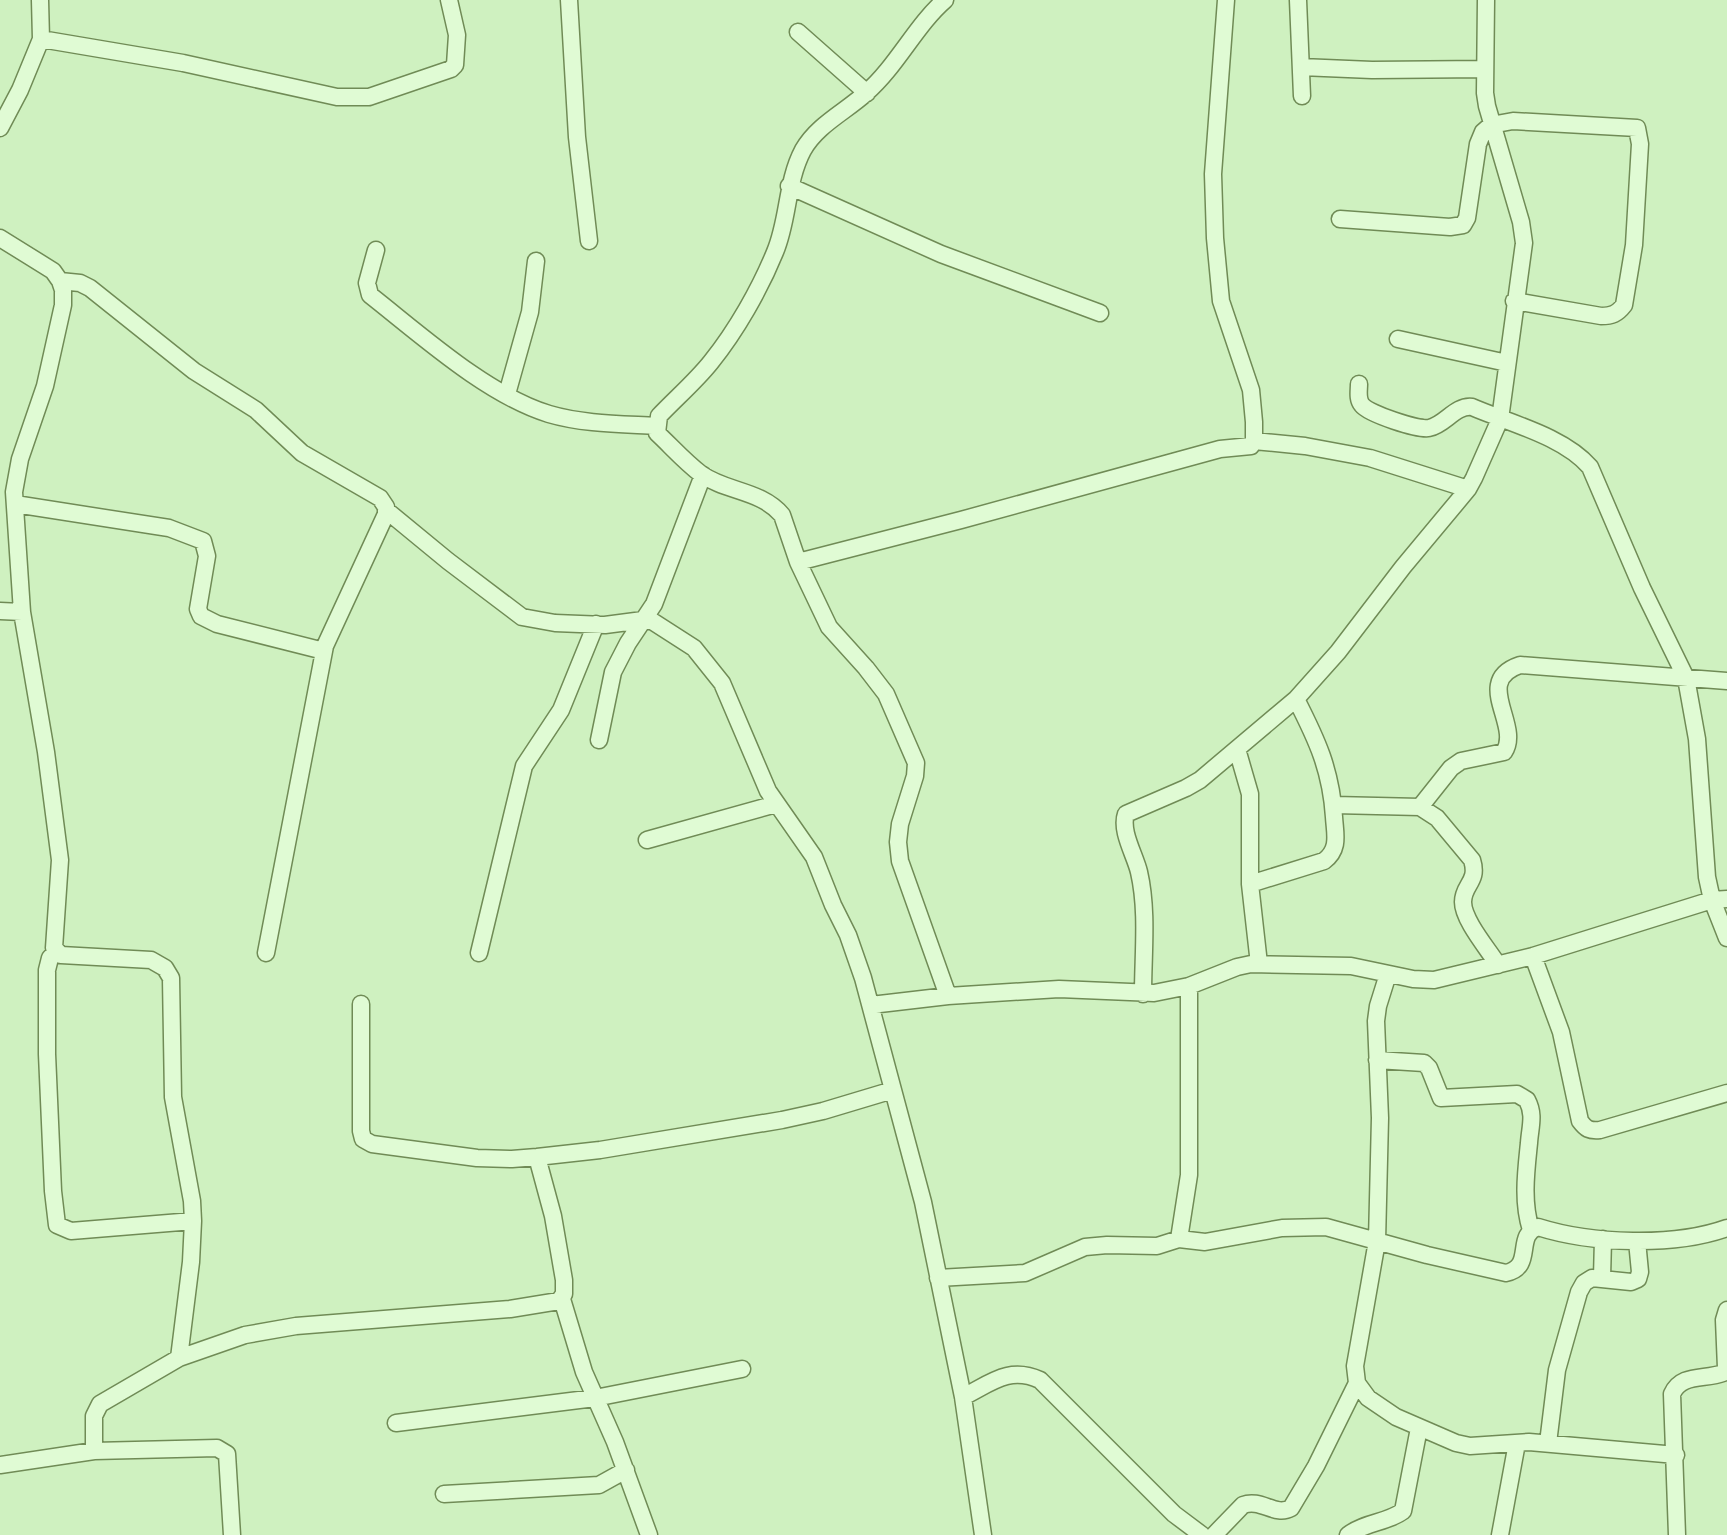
<svg xmlns="http://www.w3.org/2000/svg" width="1727" height="1535" viewBox="0 0 1727 1535" font-family="Bitter,serif">
<rect width="100%" height="100%" fill="#cff1c0"/>
<g fill="none" stroke-linecap="round" stroke-linejoin="round">
<defs>
<path id="street" d="M569 0 577 137 589 241
M945 0C916 25 897 66 866 93 845 112 817 125 803 150 786 182 789 219 775 252 760 289 736 331 711 362 696 381 676 398 659 416L657 433C671 446 685 462 701 474 726 492 761 490 782 515L798 562 829 627 866 668 886 694 916 763 915 776 900 824 898 842 900 861 948 996
M1298 0 1302 96
M798 32 867 93
M41 39 183 63 337 97H369L451 69 455 65 457 35 449 0
M1301 67 1372 70 1485 69
M0 128 20 90 41 39 40 0
M789 186 941 254 1100 313
M1340 219 1450 227 1463 225 1467 218 1478 144 1483 132 1491 125 1513 121 1637 128 1640 144 1634 245 1624 305C1617 314 1612 316 1601 316L1514 301
M0 238 53 271 60 281 63 290V305L45 386 20 459 14 492 22 612 46 752 60 860 54 948 61 955 151 960 165 968 171 978 173 1097 192 1201 193 1221 191 1262 179 1358
M376 250 367 283 370 295C421 335 487 395 549 414 583 424 621 424 656 426
M60 281 80 283 90 288 194 371 256 410 302 453 380 498 386 507V514L325 646 266 953
M1398 339 1507 363
M1359 384C1359 391 1357 399 1362 405 1369 414 1418 430 1429 428 1445 425 1455 405 1472 407 1509 423 1563 436 1590 467L1642 588 1686 678 1697 739 1707 877 1712 900 1727 938
M507 394 530 312 536 261
M1254 441 1305 446 1370 458 1468 489
M15 504 169 528 203 541 207 556 198 609 201 616 217 624 324 651
M386 510 448 561 522 617 555 623 605 625 643 620 652 621 694 648 722 683 768 791 814 857 833 905 848 935 863 978 923 1202 963 1397 983 1535
M798 562 961 520 1220 449 1251 446 1254 441V422L1251 390 1221 301 1215 238 1213 174 1226 0
M0 611 22 612
M599 740 613 672 628 643 654 604 703 475
M1237 749 1250 794V884L1259 964
M1334 805 1420 807 1437 818 1472 860C1479 882 1463 884 1463 902 1463 920 1488 949 1498 965
M1420 807 1451 768 1461 761 1504 752C1522 725 1472 681 1520 665L1727 681
M647 840 776 804
M1250 884 1324 861C1340 849 1335 834 1334 817 1331 770 1317 740 1296 699L1338 652 1403 567 1468 489 1474 478 1500 419 1524 243 1521 222 1487 106 1485 93 1486 0
M56 952 50 958 47 970V1054L53 1191 57 1225 71 1231 193 1221
M479 953 524 766 561 710 596 624
M1533 956 1561 1032 1580 1121C1586 1129 1589 1131 1600 1130L1727 1093
M1388 974 1378 1006 1376 1021 1380 1118 1377 1241 1355 1366 1357 1383 1368 1398 1396 1417 1456 1443 1470 1446 1529 1442 1676 1455
M1143 994C1143 954 1148 911 1139 872 1135 855 1120 831 1126 814L1186 788 1200 780 1296 699
M361 1004V1131L363 1139 372 1144 477 1158 512 1159 537 1157 600 1150 782 1120 823 1111 893 1090
M871 1005 948 996 1059 989 1154 993 1189 986 1237 967 1251 964 1351 966 1413 979 1434 980 1533 956 1712 900 1727 899
M1377 1060 1424 1063 1429 1068 1441 1098 1517 1094 1527 1100C1535 1115 1530 1127 1529 1143 1526 1172 1522 1202 1531 1230
M1179 1239 1205 1242 1282 1228 1326 1227 1427 1255 1506 1273C1535 1267 1514 1235 1538 1227 1592 1244 1674 1247 1727 1228
M938 1278 1025 1273 1085 1247 1107 1245 1157 1246 1179 1239 1189 1175V986
M1602 1278 1603 1239
M562 1299 584 1372 615 1442 649 1535
M963 1397C991 1383 1009 1366 1040 1380L1174 1514 1202 1535
M396 1423 595 1398 742 1369
M1548 1443 1557 1370 1579 1292 1584 1283 1592 1278 1631 1282 1638 1279 1640 1272 1637 1241
M94 1451V1416L100 1404 179 1358 245 1335 296 1326 510 1309 559 1301 564 1294V1280L553 1216 537 1157
M0 1465 94 1451 217 1448 227 1454 232 1535
M444 1494 599 1485 626 1470
M1214 1535 1243 1505C1261 1498 1275 1517 1291 1508L1316 1466 1357 1383
M1348 1535C1365 1522 1387 1523 1403 1511L1419 1428
M1500 1535 1517 1443
M1677 1535 1672 1394C1681 1373 1705 1380 1723 1373L1726 1368 1724 1320 1727 1310"/>
</defs>
<use href="#street" stroke="#708b56" stroke-width="19"/>
<use href="#street" stroke="#e0fbd4" stroke-width="16"/>
</g>
</svg>
